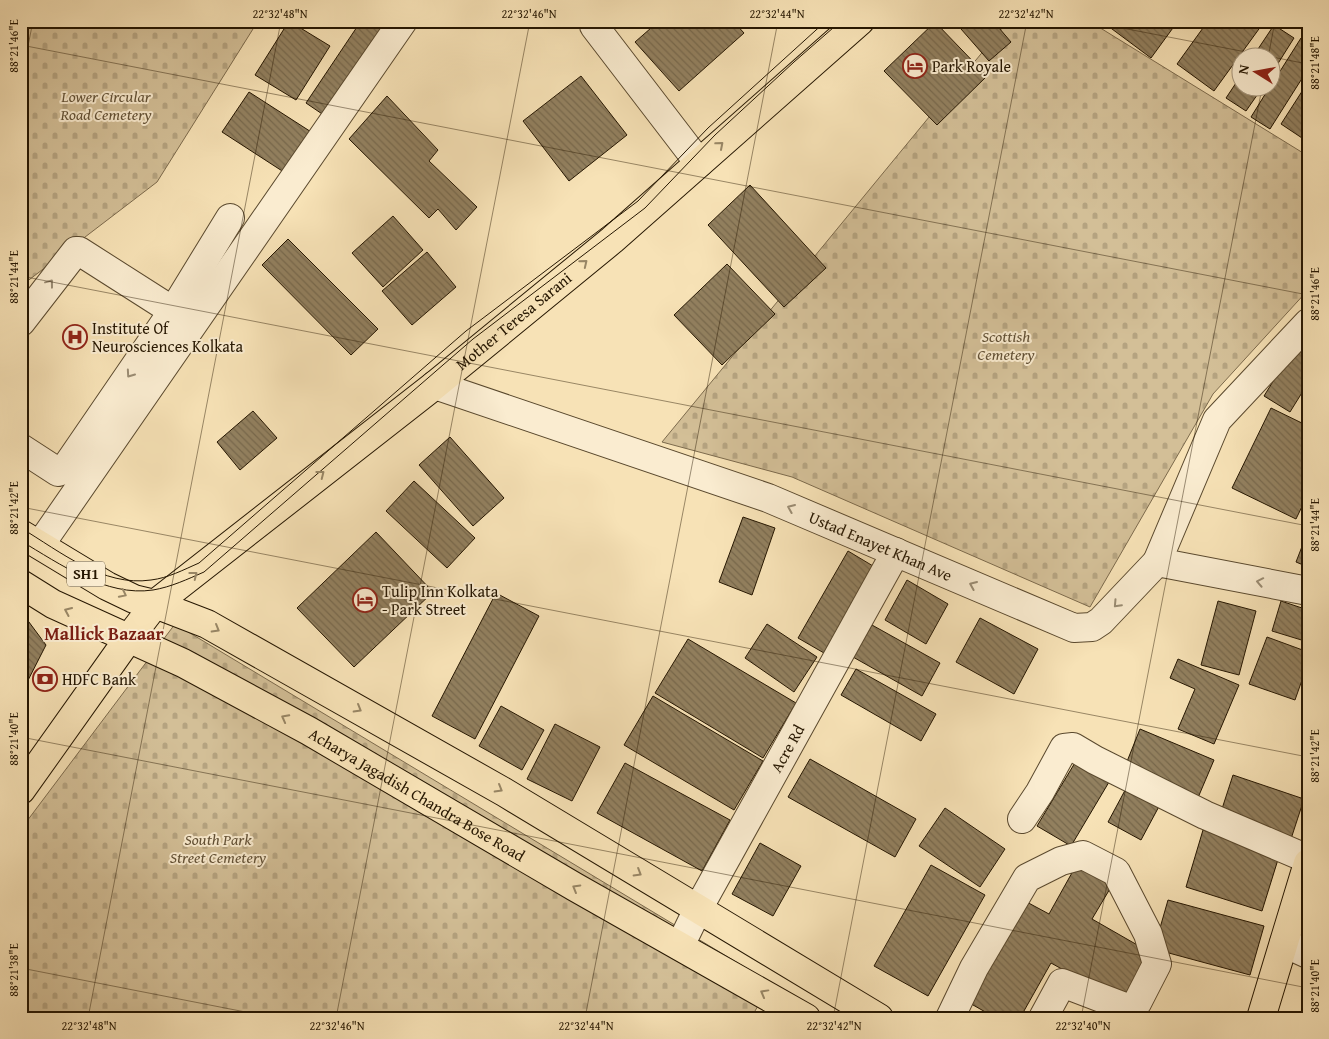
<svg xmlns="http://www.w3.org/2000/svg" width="1329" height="1039" viewBox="0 0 1329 1039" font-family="'Gentium Book Plus',serif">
<defs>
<pattern id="cemetery-stones" width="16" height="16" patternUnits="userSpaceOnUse" patternTransform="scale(1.25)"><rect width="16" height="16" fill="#d3bf97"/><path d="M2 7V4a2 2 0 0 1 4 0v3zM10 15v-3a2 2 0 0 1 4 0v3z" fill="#b5a380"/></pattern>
<pattern id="building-back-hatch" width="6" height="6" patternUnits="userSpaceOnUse" patternTransform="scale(1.25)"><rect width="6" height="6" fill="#92805f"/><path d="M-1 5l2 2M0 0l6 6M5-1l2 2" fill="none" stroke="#77684c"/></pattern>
</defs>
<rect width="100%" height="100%" fill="#f7e2b6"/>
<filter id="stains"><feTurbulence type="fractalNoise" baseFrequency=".004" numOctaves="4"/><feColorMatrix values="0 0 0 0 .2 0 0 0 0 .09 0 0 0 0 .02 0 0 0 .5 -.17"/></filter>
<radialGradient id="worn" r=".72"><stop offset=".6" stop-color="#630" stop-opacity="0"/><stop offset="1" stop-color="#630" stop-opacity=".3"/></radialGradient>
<path fill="url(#cemetery-stones)" stroke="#7c6a4c" d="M21 21H258L157 182 21 286Z
M1008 21H1089L1308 156V290L1213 394 1090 607 792 477 662 442Z
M175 624 771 983 751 1018H21V829Z"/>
<path fill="url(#building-back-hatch)" stroke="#251601" d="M289 21 330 46 296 100 255 75Z
M361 21H379L392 30 331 120 306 103Z
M659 21H733L744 33 679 91 635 42Z
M954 21H993L1011 42 989 61Z
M1111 21H1178L1151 58 1108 26Z
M1208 21 1264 22 1214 91 1177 64Z
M935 22 987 76 937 125 884 71Z
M1274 25 1294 38 1272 73V58H1252Z
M1301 38 1308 42V69L1270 129 1251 117 1269 88H1272V84Z
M1242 74V88H1262L1246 111 1226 98Z
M581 76 627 135 569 181 523 121Z
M1308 82V142L1281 124Z
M249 92 319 137 293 178 222 132Z
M387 96 438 150 429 161 477 207 456 230 438 209 429 218 349 139Z
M750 185 826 268 784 307 708 225Z
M393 216 423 250 383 287 352 253Z
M288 239 378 329 351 355 262 265Z
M427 252 456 287 412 325 382 291Z
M727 264 775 314 722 365 674 315Z
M1298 341 1308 347V383L1290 412 1264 396Z
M1271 408 1308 426V494L1296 519 1232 488Z
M253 411 277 438 240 470 217 442Z
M450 437 504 498 473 526 419 465Z
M414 481 475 538 447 568 386 511Z
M743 517 775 528 752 595 719 582Z
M1308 531V567L1296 562Z
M376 532 433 592 354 667 297 608Z
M848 551 873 566 824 653 798 638Z
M907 580 948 604 926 644 885 620Z
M496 593 539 616 475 739 432 716Z
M1218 601 1256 611 1239 675 1201 665Z
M1281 601 1308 610V642L1272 631Z
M23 614 46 645 21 694V617Z
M980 618 1038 649 1014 694 956 662Z
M767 624 817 657 794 692 745 658Z
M872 625 940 663 922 696 853 657Z
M1267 637 1308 652V663L1295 700 1249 684Z
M688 639 796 703 763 758 655 693Z
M1178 659 1239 685 1214 744 1178 729 1195 689 1170 678Z
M856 669 936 714 921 741 841 695Z
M653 696 763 761 734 810 624 745Z
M501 706 544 730 522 770 479 746Z
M555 724 600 747 572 801 527 779Z
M1140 729 1214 760 1197 800 1124 769Z
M1079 756 1112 777 1071 846 1037 826Z
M810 759 916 819 895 857 788 797Z
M625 763 730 820 702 871 597 813Z
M1233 775 1304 799 1290 842 1219 818Z
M1130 781 1163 799 1141 840 1108 822Z
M945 808 1005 849 980 887 919 846Z
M1203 830 1280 853 1262 911 1186 887Z
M760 843 801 866 773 916 732 894Z
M1078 862 1114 882 1092 919 1153 954 1125 1004 1051 963 1020 1018H996L966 1001 1023 900 1049 914Z
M931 865 985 895 928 996 874 966Z
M1168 900 1264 926 1250 975 1154 949Z"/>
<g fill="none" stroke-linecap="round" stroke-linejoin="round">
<defs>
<g id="minor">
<path d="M598 21 594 26 699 163"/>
<path d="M173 311 230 218"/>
<path d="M21 322 76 251H79L173 311 64 470 58 472 21 448"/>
<path id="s1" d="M435 385 768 498 1074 628 1092 627 1101 621 1157 562 1308 591"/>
<path d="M40 545 403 21"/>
<path d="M1157 562 1217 420 1308 323"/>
<path d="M1022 819 1040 792 1064 748 1073 747 1095 760 1205 815 1308 859"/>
<path d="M1284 943 1308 954"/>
<path id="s2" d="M680 946 698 909 896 552"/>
<path d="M950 1018 974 968 1027 878 1061 861 1083 855 1116 872 1148 934 1157 964 1137 1003 1131 1006 1125 1007 1062 983 1043 1018"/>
</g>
<g id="major">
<path d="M21 534 107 586 134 599 155 604 207 624 504 792 879 1018"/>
<path id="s3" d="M21 584 53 604 183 663 309 731 575 887 806 1018"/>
<path id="s4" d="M21 790 129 638 155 604 435 385 612 240 860 21"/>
<path d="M1261 1018 1308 863"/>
</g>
</defs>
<use href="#minor" stroke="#5a492e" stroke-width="30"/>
<use href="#major" stroke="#251601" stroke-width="30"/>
<use href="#minor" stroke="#faecd0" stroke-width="28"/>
<use href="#major" stroke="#f7e2b6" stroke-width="28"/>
<path stroke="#251601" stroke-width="1" d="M21 528C61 552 103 587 151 580 168 578 183 570 199 563L466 331 638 201 708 128 826 21
M21 541C60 564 106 597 153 590 171 587 188 579 204 572L473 339 645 208 715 135 794 62 841 21"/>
</g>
<defs><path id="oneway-chevron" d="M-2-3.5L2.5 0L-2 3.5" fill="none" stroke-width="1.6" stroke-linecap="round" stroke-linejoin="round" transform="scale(1.25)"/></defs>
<g stroke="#988665">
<use href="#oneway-chevron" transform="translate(720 145) rotate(-41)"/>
<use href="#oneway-chevron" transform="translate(584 263) rotate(-39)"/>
<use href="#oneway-chevron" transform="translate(321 474) rotate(-38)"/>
<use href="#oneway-chevron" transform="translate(194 575) rotate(-38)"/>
<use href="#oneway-chevron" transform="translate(123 594) rotate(26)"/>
<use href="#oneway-chevron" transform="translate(68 611) rotate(-156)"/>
<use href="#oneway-chevron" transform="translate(216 629) rotate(30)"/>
<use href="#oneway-chevron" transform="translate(358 709) rotate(30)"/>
<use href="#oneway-chevron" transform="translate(285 718) rotate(-152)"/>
<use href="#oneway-chevron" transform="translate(499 789) rotate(30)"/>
<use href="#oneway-chevron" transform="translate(638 873) rotate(31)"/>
<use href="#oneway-chevron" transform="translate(576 888) rotate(-150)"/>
<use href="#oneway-chevron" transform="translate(764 993) rotate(-151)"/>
</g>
<g stroke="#9a8c73">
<use href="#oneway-chevron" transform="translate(50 283) rotate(-53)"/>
<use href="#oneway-chevron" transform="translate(130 374) rotate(125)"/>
<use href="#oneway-chevron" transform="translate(791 508) rotate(-157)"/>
<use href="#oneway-chevron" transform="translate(1260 582) rotate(-169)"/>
<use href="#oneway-chevron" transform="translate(973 585) rotate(-157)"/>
<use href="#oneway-chevron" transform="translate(1117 604) rotate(133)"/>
</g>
<path fill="none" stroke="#251601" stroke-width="1" stroke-opacity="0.45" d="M1086 21 1308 64M21 45 1308 295M1268 58 1275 21M21 81 33 21M21 276 1308 526M21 507 1308 757M21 737 1308 988M21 968 276 1018M88 1018 281 21M336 1018 530 21M585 1018 778 21M833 1018 1027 21M1081 1018 1262 88"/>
<defs>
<symbol id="hotel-ring" viewBox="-11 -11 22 22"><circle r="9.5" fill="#faecd0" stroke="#8f2418" stroke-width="1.5"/><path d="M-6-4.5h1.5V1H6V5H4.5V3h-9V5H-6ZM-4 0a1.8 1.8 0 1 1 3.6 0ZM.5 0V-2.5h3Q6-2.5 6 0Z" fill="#8f2418"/></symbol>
<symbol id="hospital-ring" viewBox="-11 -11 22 22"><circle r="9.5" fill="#faecd0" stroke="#8f2418" stroke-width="1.5"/><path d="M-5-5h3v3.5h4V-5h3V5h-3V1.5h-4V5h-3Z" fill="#8f2418"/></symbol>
<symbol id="bank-ring" viewBox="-11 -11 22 22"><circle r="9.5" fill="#faecd0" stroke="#8f2418" stroke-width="1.5"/><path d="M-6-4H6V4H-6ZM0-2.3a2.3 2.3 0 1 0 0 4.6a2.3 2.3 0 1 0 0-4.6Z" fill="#8f2418"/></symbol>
</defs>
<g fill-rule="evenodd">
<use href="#hotel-ring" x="901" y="52" width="28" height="28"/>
<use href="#hospital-ring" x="61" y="323" width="28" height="28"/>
<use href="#hotel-ring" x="351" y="586" width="28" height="28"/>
<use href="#bank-ring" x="31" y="665" width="28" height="28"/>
</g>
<g text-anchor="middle" stroke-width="4" stroke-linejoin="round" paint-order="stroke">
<rect fill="#faecd0" stroke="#65563f" stroke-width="1" x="67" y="561.5" width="38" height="25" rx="4"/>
<g font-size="15" font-weight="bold" fill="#251601">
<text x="86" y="579">SH1</text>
</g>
<g font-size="16" fill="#251601" stroke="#faecd0" text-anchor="start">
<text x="932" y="72">Park Royale</text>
<text x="92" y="334">Institute Of<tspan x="92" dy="18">Neurosciences Kolkata</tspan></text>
<text x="382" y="597">Tulip Inn Kolkata<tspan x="382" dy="18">- Park Street</tspan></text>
<text x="62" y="685">HDFC Bank</text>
</g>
<g font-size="16" font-style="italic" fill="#625136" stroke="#faecd0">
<text x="106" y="102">Lower Circular<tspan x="106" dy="18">Road Cemetery</tspan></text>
<text x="1006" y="342">Scottish<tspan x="1006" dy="18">Cemetery</tspan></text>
<text x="218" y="845">South Park<tspan x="218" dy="18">Street Cemetery</tspan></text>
</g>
<g font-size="16" fill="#251601" stroke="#faecd0">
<text dy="6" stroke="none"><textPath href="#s4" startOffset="686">Mother Teresa Sarani</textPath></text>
<text dy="6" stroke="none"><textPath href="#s1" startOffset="474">Ustad Enayet Khan Ave</textPath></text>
<text dy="6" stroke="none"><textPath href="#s2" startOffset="225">Acre Rd</textPath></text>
<text dy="6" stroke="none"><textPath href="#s3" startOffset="449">Acharya Jagadish Chandra Bose Road</textPath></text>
</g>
<g font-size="18" font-weight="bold" fill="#7a1f14" stroke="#faecd0">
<text x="104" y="640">Mallick Bazaar</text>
</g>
</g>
<rect width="1329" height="1039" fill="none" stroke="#f7e2b6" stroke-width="55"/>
<g transform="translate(1256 72) rotate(281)"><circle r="24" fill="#faecd0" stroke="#a5967d"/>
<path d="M0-4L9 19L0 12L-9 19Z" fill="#8f2418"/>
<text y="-8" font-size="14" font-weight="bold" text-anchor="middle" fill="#251601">N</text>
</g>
<rect x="28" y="28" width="1274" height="984" fill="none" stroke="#251601" stroke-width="2"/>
<g font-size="12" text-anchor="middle" fill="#251601">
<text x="280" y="18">22°32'48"N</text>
<text x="529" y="18">22°32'46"N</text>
<text x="777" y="18">22°32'44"N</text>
<text x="1026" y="18">22°32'42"N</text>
<text transform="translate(14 46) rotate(-90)" y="4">88°21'46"E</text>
<text transform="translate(1315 63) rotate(-90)" y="4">88°21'48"E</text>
<text transform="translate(14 277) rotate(-90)" y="4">88°21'44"E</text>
<text transform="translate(1315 294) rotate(-90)" y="4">88°21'46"E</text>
<text transform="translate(14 508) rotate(-90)" y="4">88°21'42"E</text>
<text transform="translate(1315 525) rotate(-90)" y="4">88°21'44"E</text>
<text transform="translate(14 739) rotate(-90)" y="4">88°21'40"E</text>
<text transform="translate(1315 756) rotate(-90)" y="4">88°21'42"E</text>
<text transform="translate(14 970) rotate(-90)" y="4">88°21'38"E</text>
<text transform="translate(1315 986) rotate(-90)" y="4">88°21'40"E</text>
<text x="89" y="1030">22°32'48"N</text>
<text x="337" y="1030">22°32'46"N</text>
<text x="586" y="1030">22°32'44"N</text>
<text x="834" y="1030">22°32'42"N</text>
<text x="1083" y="1030">22°32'40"N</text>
</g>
<rect width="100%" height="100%" filter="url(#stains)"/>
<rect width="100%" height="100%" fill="url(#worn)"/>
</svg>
